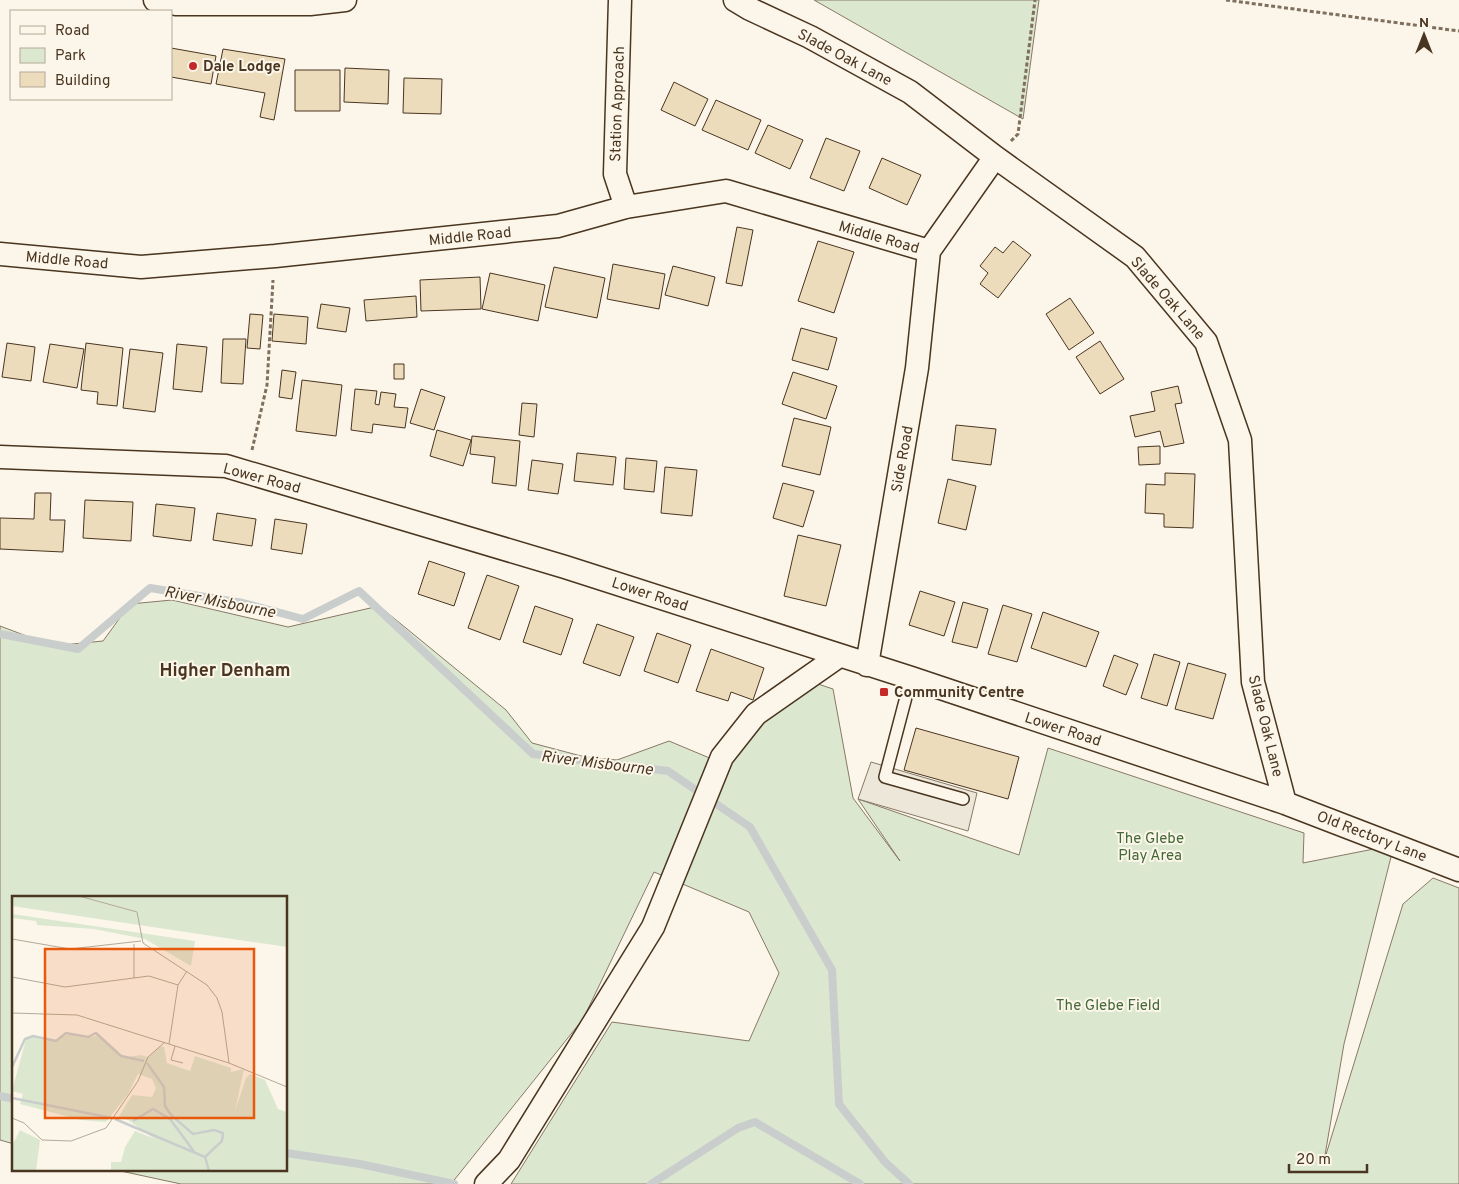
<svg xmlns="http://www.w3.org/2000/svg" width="1459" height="1184" viewBox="0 0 1459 1184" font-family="Overpass,sans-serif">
<rect width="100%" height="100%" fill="#fbf6e9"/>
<path fill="#dce7d0" stroke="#887966" d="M814 0H1039L1023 119Z
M172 600 288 627 379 606 506 710 532 743 585 757 617 760 669 741 719 762 806 680 833 689 853 798 900 861 858 799 1019 855 1048 748 1304 833 1303 863 1394 845 1344 1044 1324 1161 1403 904 1433 878 1459 888V1184H511L612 1022 749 1041 779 973 749 912 654 872 583 1019 451 1184H181L116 1170H286V898H14V1144L0 1140V626L53 646 103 641 130 604Z"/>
<path fill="#ede7d9" stroke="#887966" d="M871 762 977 793 968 831 858 799Z"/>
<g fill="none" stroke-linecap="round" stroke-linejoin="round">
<path stroke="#c9cecd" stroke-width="8" d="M0 634 78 649 150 588 243 603 303 619 359 591 533 754 668 771 750 827 832 970 839 1104 885 1162 909 1184
M0 1096 14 1099
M286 1153 360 1164 454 1184
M651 1184 738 1128 755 1122 860 1184"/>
</g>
<path fill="#ecdcbc" stroke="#4a3520" d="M171 48 216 56 211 84 171 77Z
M223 49 285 59 274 120 260 117 265 93 216 84Z
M345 68 389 70 388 104 344 102Z
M295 70H340V111H295Z
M404 78 442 79 441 114 403 113Z
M674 82 708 99 695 126 661 110Z
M716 100 761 120 748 150 702 130Z
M768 125 803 140 790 169 755 153Z
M826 138 860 151 844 191 810 178Z
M882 158 921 175 907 205 869 188Z
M737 227 753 230 742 286 726 283Z
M818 241 854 252 834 313 798 301Z
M1013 241 1031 255 998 298 980 284 988 273 980 266 995 247 1003 253Z
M613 264 665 274 659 309 607 299Z
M673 266 715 277 708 306 665 295Z
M554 267 605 278 597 318 545 307Z
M490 273 545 285 538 321 482 309Z
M480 277 481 309 421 311 420 280Z
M416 296 417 317 366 321 364 300Z
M1070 298 1094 333 1069 350 1046 314Z
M321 304 350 308 346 332 317 328Z
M250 314 263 315 260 349 247 348Z
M274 314 308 317 306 344 272 341Z
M801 328 837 338 828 370 792 360Z
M223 339H246L243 384 221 383Z
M1100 341 1124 379 1100 394 1076 357Z
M7 343 35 347 31 381 2 377Z
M86 343 123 348 117 406 97 404 98 392 81 390Z
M50 344 84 349 77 388 43 382Z
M177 344 207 347 202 392 173 389Z
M130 349 163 353 155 412 123 408Z
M394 364H404V379H394Z
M282 370 296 372 292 399 279 397Z
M793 372 837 386 826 419 782 404Z
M302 380 342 385 336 436 296 431Z
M1178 386 1182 403 1175 404 1184 443 1164 447 1160 431 1135 437 1130 416 1155 411 1151 392Z
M355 389 377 391 375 404 379 405 381 392 396 394 394 407 408 408 405 428 373 424 372 433 351 430Z
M421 389 445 397 434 430 410 423Z
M522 403 537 404 534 437 519 435Z
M794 418 831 427 820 475 782 466Z
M956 425 996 429 991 465 952 460Z
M437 430 471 440 463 466 430 456Z
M472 436 520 441 516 486 492 483 495 457 470 454Z
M1160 446V464L1139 465 1138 447Z
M577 453 616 457 613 485 574 481Z
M626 458 657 461 654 492 624 489Z
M532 460 563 464 558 494 528 490Z
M665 467 697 470 692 516 661 513Z
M1165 473 1195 474 1193 528 1164 527V514L1145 513 1146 484 1165 485Z
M948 479 976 486 966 530 938 523Z
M783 483 814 491 803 527 773 518Z
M35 493H51L50 520H65L63 552 0 549V518L34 519Z
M85 500 133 502 131 541 83 538Z
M156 504 195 508 191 541 153 536Z
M217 513 256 519 252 546 213 540Z
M275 519 307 524 302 554 271 549Z
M798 535 841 545 826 606 784 596Z
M429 561 465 573 454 606 418 594Z
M487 575 519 586 500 640 468 628Z
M920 591 955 602 944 636 909 625Z
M963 602 988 609 977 648 952 642Z
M1003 605 1032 614 1017 662 988 654Z
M535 606 573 619 561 655 523 642Z
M1043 612 1099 632 1086 667 1031 648Z
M597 624 634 637 620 676 583 663Z
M657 633 691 645 678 683 644 671Z
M711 649 764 668 753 700 731 692 728 701 696 691Z
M1154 654 1180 662 1167 706 1141 698Z
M1114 655 1138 664 1126 695 1103 686Z
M1188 663 1226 674 1213 719 1175 709Z
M916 728 1019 757 1008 799 904 770Z"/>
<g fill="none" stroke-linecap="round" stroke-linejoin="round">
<defs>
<path id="service" d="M911 678 885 777 963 799"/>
<path id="minor" d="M155 0 176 4H310L345 0
M620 0 615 174 626 207
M735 0 750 9 810 37 910 92 995 157 1135 257 1206 342 1240 440 1253 682 1285 803
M0 254 141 267 275 256 558 226 626 207 726 191 929 251
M0 457 226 466 565 567 911 678 1285 803 1459 870
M867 665 917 368 929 251 995 157
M486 1184 509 1160 653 927 722 757 756 714 839 656"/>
</defs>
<use href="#service" stroke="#4a3520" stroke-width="14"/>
<use href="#minor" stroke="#4a3520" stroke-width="25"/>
<path stroke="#7f6f5c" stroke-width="3" stroke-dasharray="4 2.5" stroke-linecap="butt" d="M1226 0 1459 31
M1011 141 1018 134 1035 0
M252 450 267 385 273 280"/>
<use href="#service" stroke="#fbf6e9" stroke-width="11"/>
<use href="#minor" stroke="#fbf6e9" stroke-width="22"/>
</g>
<g fill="#c62828" stroke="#fbf6e9" stroke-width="2">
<circle cx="193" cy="66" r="5"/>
<rect x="879" y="687" width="10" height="10" rx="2.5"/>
</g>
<g text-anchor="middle" stroke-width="4" stroke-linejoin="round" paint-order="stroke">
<g font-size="15" fill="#4a3520" stroke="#fbf6e9">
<text transform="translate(845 57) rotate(28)" y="5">Slade Oak Lane</text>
<text transform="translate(617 104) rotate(-88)" y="5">Station Approach</text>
<text transform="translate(470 236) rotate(-6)" y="5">Middle Road</text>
<text transform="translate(879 237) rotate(16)" y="5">Middle Road</text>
<text transform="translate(67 260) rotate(5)" y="5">Middle Road</text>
<text transform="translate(1168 298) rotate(49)" y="5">Slade Oak Lane</text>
<text transform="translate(902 459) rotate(-80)" y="5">Side Road</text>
<text transform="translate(262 478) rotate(15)" y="5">Lower Road</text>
<text transform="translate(650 594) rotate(18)" y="5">Lower Road</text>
<text transform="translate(1266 726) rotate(76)" y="5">Slade Oak Lane</text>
<text transform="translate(1063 729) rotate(18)" y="5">Lower Road</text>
<text transform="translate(1372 836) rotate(21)" y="5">Old Rectory Lane</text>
</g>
<g font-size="15" font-weight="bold" fill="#4a3520" stroke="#fbf6e9" text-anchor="start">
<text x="203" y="71">Dale Lodge</text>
<text x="894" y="697">Community Centre</text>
</g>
<g font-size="15" fill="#436837" stroke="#fbf6e9">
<text x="1150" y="843">The Glebe<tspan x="1150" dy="17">Play Area</tspan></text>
<text x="1108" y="1010">The Glebe Field</text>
</g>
<g font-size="16" font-style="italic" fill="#4a3520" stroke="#fbf6e9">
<text transform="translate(220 601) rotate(11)" y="6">River Misbourne</text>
<text transform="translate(597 762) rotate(7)" y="6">River Misbourne</text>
</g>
<g font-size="18" font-weight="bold" fill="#4a3520" stroke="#fbf6e9">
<text x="225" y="676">Higher Denham</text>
</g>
</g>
<g transform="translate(12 896)">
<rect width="275" height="275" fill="#fbf6e9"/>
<path d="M0 0H275V51L0 10ZM0 18 183 45 179 70 133 43 82 33 25 29 24 25 0 22ZM57 138 74 142 87 139 109 159 116 161 129 159 136 161 148 150 152 151 155 167 178 175 183 160 219 172V176L232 173 223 215 234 182 238 178 253 184 266 213 275 216V275H99V266H109L113 251 123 235 141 242 116 224 106 222 120 199 140 201 144 192 140 183 126 178 116 198 94 226 69 224 8 208 11 198 0 195 14 143 19 140 41 145ZM8 234 28 244 24 275H0V250Z" fill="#dce7d0"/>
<path fill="none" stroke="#c9cecd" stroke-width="2.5" d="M135 167 152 191 153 210 159 219 181 238 202 234 211 237 210 245 193 261M0 171 13 143 21 140 44 145 54 137 76 141 84 137 109 160 132 165M0 202 100 222M103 223 193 261 197 275M121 225 141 213 158 223 183 257"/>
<path fill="none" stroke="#b4a999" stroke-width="1" d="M67 0 125 16 131 47 195 89 205 102 210 116 217 167M0 43 58 53 129 45M122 48V82M0 81 53 91 137 80 166 89M0 117 65 119 217 167 275 191M157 148 166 89 175 75M163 150 159 164 171 167M0 222 12 227 30 244 59 245 94 232 126 185 136 161 153 146"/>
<path fill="#e8590c" fill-opacity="0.15" stroke="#e8590c" stroke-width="2.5" d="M33 53H242V222H33Z"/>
<rect width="275" height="275" fill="none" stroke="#4a3520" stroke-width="2.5"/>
</g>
<rect x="10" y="10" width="162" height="90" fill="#fbf6e9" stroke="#b4a999"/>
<rect x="20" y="26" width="25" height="8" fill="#fbf6e9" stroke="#b4a999"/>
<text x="55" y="35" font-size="15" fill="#4a3520">Road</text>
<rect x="20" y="48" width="25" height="15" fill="#dce7d0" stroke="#b4a999"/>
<text x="55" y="60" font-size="15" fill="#4a3520">Park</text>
<rect x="20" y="72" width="25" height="15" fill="#ecdcbc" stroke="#b4a999"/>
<text x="55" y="85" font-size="15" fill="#4a3520">Building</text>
<g transform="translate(1424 35)" stroke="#fbf6e9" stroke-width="4" paint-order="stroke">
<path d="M0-4L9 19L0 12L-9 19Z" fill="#4a3520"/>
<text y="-8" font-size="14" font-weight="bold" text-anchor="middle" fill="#4a3520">N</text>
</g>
<path d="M1289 1164v8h78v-8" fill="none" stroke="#4a3520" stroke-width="2.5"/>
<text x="1296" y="1164" font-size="15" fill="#4a3520" stroke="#fbf6e9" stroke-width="4" paint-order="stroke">20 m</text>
</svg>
